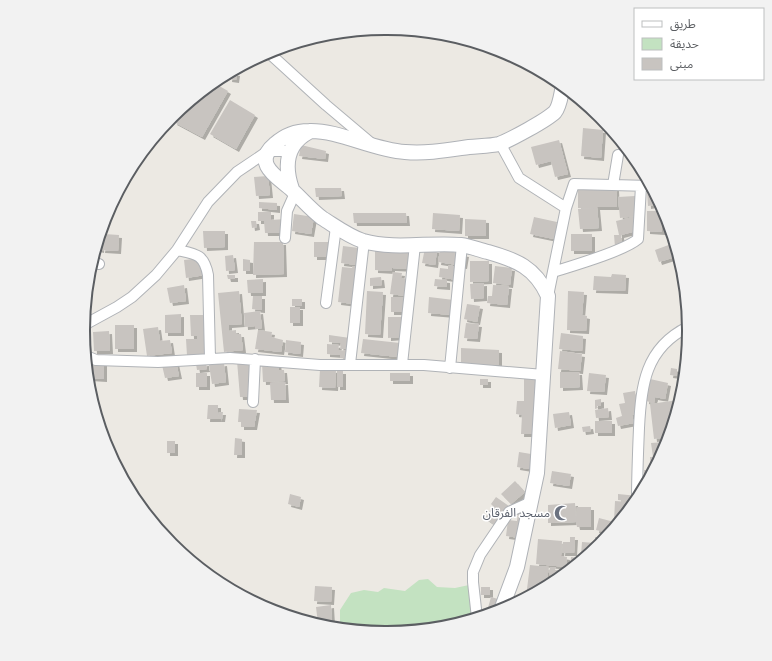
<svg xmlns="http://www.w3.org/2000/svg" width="772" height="661" viewBox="0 0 772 661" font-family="Inter,'Noto Sans Arabic',sans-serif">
<defs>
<filter id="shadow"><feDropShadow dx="3" dy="3" stdDeviation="0" flood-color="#0004"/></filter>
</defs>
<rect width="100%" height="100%" fill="#ece9e3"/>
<path fill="#c3e2c1" d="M428 579 437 587 455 588 469 585 475 618 445 627 386 633 340 628V610L351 593 364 590 378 592 384 588 405 591 419 580Z"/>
<path fill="#c8c4c0" filter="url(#shadow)" d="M230 72 237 73 236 80 229 79Z
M214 83 228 91 202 137 174 122 180 113 184 115 193 99Z
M230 100 255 115 236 149 210 134Z
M583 128 603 130 601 158 581 156Z
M559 140 568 174 555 177 551 161 536 165 531 147Z
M301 145 326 151 325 159 299 156Z
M268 176 270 195 256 196 254 177Z
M315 188H341L342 196 316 197Z
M616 188 617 207H597L599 228 580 229 578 209 594 208H578V189Z
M647 191H653L660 204 648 206Z
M635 196 637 216 620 218 618 197Z
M259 202 277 203V210L259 208Z
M647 211H662V232L647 231Z
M258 212H271V220L285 219V233H265L264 221H258Z
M353 213H406L407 223H354Z
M433 213 460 215 459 231 432 229Z
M294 214 314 217 311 234 292 231Z
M534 217 557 222 554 239 530 234Z
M633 217 636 231 621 235 622 246 615 247 614 235H619L616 221Z
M465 219 486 220V236H465Z
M251 221H256L257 227 252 228Z
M203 231H225V247L204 248Z
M104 234 119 235 118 251 102 250Z
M571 234H592V251H571Z
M99 239H102L101 250 97 249Z
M254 242H283L284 274 253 275Z
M314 242H331V257H314Z
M674 243 678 256 659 262 655 250Z
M343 246 359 248 357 265 341 263Z
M425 248 437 250 435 265 422 263Z
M375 250 414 252 413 269 392 268V271L375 270Z
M440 250 466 254 464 266 438 262Z
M233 255 235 270 226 271 225 256Z
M202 258 205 275 186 278 184 260Z
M243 259 250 260V271H243Z
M470 261H489V281L470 282Z
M448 265 459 267 457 280 439 277 440 268 448 269Z
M353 266 359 267 354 304 338 302 342 267 352 268Z
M495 266 512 268 510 285 493 283Z
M393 272 402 273 401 278 408 279 406 296 390 294Z
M612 274 626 275 625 291 593 290 594 276 611 277Z
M227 275H235V279H228Z
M381 277 382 285 370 286V278Z
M263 279V293H248L247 280Z
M435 279 447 280V287L434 286Z
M484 283V298L471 299 470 284Z
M184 285 186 301 170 303 167 288Z
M493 285 509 286 507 305 487 303 488 296H492Z
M239 291 242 324 229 325V331L236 330V334H241L243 350 224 352 218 293Z
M367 291 383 292 380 335 365 334Z
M568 291 584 292 582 315 587 316 586 331 567 330Z
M253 296H262V310L252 309Z
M391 297H405V312H391Z
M429 297 454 300 452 315 428 313Z
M292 299H302V306H292Z
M467 304 480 306 477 322 464 319Z
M290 307H300V323H290Z
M260 311 262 328 255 329V326L245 327 244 313Z
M181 314V333H165V315Z
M190 315H204L206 355 187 356 186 339H197V336H191Z
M388 317H404L401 337 388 338Z
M466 323 479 324 477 339 464 338Z
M115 325H134V349H115Z
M158 327 160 341 170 340 172 353 147 356 143 329Z
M258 330 272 332 271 337 283 340 281 352 255 349Z
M109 331 110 351H94L93 332Z
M561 333 583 336 582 351 559 349Z
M329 335 350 338 349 349H340L341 343 329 342Z
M363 339 400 343 398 357 361 353Z
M286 340 301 342 300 354 285 352Z
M327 344 339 345 338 350 348 351V359L340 358V355L327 354Z
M461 348 499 350V365L461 363Z
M560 351 582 354 580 371 558 369Z
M253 360 255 397H240L237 361Z
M176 362 179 376 165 378 162 365Z
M278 362 279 370H284L285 381 263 382 262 363Z
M87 363H104V379L88 378Z
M206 363 207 369 197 370 196 364Z
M224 363 226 382 212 384 209 365Z
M671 368 677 369V376L670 375Z
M320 369 336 370 335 388 319 387Z
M337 371H343V387H337Z
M560 372H579L580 387 560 388Z
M196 373H207V387H196Z
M390 373H410V381H390Z
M589 373 606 375 604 392 587 391Z
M524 377 539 378 537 434H521L522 415 516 414 517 401H524Z
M480 379H488V385H480Z
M650 379 668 383 665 399 655 397 654 403 646 401Z
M285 382 286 400H271L270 383Z
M635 391 637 405H635L637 414 632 415 634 423 618 426 616 418 622 416 619 404 625 403 623 393Z
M601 399V406H597L598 408 595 409V400Z
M678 400V404L668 437 654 439 650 404Z
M208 405H218V419H207Z
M608 408 609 417 596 418 595 410Z
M239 409 257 410 254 427H241V422H238Z
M219 412H223L222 419H218Z
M569 412 571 425 555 428 553 414Z
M595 421H612V433H595Z
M590 426 591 431 583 432 582 427Z
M235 438 242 439V455H234Z
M664 440H667L660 456 653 457 651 443 664 442Z
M167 441H175V453H167Z
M519 452 531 454 529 469 517 467Z
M650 457H660L653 470H651Z
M644 470H648L647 478H644Z
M552 471 571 474 569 486 550 483Z
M515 481 525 492 511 504 501 494Z
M290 494 301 497 299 507 288 504Z
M618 494 638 496 635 502 618 500Z
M496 497 512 508 498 527 485 518 493 506 491 504Z
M615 501 628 502V508H629L619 521H614Z
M575 503 576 520 577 507H591V527H577L576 522 548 523V505Z
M518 511 524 512 520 538 506 536 508 520 517 521Z
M599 518 618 523 609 533 596 530Z
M570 537H575L574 553H562L563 542H570Z
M595 537H606L586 556 581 555 582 542 595 543Z
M538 539 562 541 561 556 567 557 566 567 536 564Z
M571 557 579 558 578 562 572 568 570 567Z
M530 565 549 567 546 585H549L526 597Z
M550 567H556L555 570 564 571V574L561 576 549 575Z
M315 586 332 587 331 602 314 601Z
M481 587H490V595H481Z
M491 597 498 599 494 612 486 615Z
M331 605 332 622 318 624 316 607Z"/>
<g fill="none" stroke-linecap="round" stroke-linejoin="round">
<defs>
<path id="street" d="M268 52 326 105 371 143
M500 143 519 178 566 208
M613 185 618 155
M285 238 287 211 295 193
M177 250C196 254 204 254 208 275L210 358
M92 262 99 264
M553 272C572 266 624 251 638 239L641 186
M548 296 566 208 574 184 650 186
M326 303 336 227
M84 325 117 307 132 297 156 275 177 250 208 202 237 172 268 151H289
M86 356 96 360 158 362 230 358 320 365H424L544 375
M350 364 364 241
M402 364 415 245
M450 368 462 245
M253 402 255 359
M637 499C637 476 638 452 639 428 641 386 645 348 688 327
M477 618 473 582V572L480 555 509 512 531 502"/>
<path id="secondary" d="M292 189C284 166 286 144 309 132
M501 610 517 567 537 473 548 296C535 267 516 260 488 252 479 250 470 246 461 245 430 242 395 250 363 241 348 236 335 226 322 218 311 210 302 199 292 190 279 178 251 164 275 144 285 135 296 131 309 131 339 130 373 150 405 152 426 154 448 150 469 147 479 146 490 146 499 144 510 140 547 120 555 112 560 106 561 94 563 86"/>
</defs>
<use href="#street" stroke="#b0b3b7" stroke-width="12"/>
<use href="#secondary" stroke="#afb2b7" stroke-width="16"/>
<use href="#street" stroke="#fff" stroke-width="10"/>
<use href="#secondary" stroke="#fff" stroke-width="14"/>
</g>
<defs>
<symbol id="mosque-bare" viewBox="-9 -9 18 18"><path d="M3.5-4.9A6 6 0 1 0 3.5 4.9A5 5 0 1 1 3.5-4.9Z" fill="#6b7280" stroke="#fff" stroke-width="2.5" paint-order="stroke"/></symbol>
</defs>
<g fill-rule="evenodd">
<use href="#mosque-bare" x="551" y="502" width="22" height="22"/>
</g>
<g text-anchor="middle" stroke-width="3" stroke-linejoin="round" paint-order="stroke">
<g font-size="12" fill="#5b616d" stroke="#fff" text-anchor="end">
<text x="550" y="517">مسجد الفرقان</text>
</g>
</g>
<path d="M0 0H772V661H0ZM385 35H387A295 295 0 0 1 682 330V331A295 295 0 0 1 387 626H385A295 295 0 0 1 90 331V330A295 295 0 0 1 385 35Z" fill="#f2f2f2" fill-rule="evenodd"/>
<path fill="none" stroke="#5b5e62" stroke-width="2" d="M385 35H387A295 295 0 0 1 682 330V331A295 295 0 0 1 387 626H385A295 295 0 0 1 90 331V330A295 295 0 0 1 385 35Z"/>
<rect x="634" y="8" width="130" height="72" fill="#ffffff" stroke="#bdbfc0"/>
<rect x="642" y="21" width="20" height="6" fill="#ffffff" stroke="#bdbfc0"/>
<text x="670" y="28" font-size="12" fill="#5b5e62">طريق</text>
<rect x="642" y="38" width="20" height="12" fill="#c3e2c1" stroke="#bdbfc0"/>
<text x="670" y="48" font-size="12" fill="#5b5e62">حديقة</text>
<rect x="642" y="58" width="20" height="12" fill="#c8c4c0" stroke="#bdbfc0"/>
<text x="670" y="68" font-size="12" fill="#5b5e62">مبنى</text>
</svg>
